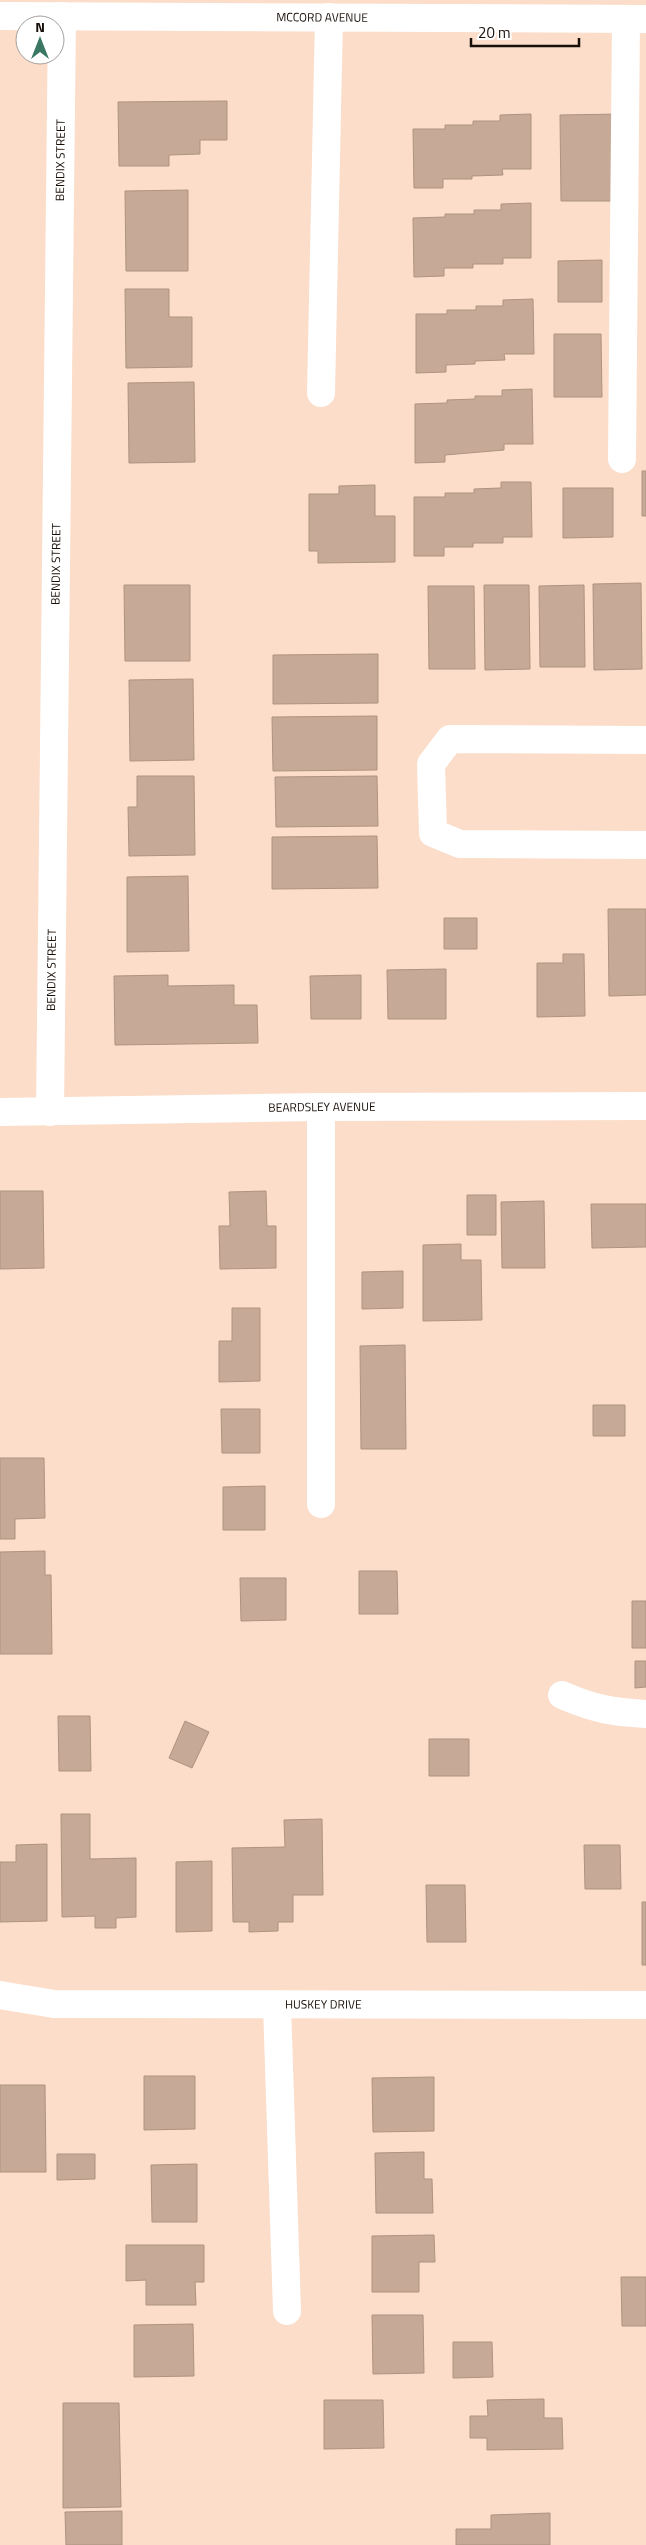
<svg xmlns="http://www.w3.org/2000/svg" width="646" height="2545" viewBox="0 0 646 2545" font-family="'Titillium Web',sans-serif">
<rect width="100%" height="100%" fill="#fbddc9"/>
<path fill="#c6aa97" stroke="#ae9380" d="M227 101V140H200V154L169 155V166H119L118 102Z
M531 114V169H502L503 175 472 176V179H443V188H414L413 129H445V125H473V121H500V115Z
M620 114 621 201H561L560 115Z
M188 190V271H126L125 191Z
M531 203V258H503V264H473V268H444V276L414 277 413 218 445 217V214H474V210H501V204Z
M602 260V302H558V261Z
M125 289H169V317H192V367L126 368Z
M533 299 534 354H504L505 360 475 361V364L446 365V372L416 373V314H447V310H476V306H503V300Z
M554 334H601L602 397H554Z
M194 382 195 462 129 463 128 383Z
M532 389 533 444H504V450L445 455V462L415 463V404L447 403V400L475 399V396H502V390Z
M642 471H646V516H642Z
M501 482H531L532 537H503V543H473V547H444V556H414V497H445V493H474V489L501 488Z
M375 485V516H395V562L318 563V551H309V494H339V486Z
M563 488H613V537L563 538Z
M641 583 642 669 594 670 593 584Z
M124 585H190V661H125Z
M484 585H529L530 669 485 670Z
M584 585 585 667H540L539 586Z
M428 586H474L475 669H429Z
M378 654V703L273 704V655Z
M193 679 194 760 130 761 129 680Z
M377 716V770L273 771 272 717Z
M137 776H194L195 855 129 856 128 807H137Z
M377 776 378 826 276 827 275 777Z
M377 836 378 888 272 889V837Z
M188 876 189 951 127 952V877Z
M608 909H646V995L609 996Z
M444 918H477V949H444Z
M563 954H584L585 1016 537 1017V963H563Z
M446 969V1019H388L387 970Z
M168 975V986L234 985V1005H257L258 1043 115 1045 114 976Z
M361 975V1019H311L310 976Z
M0 1191H43L44 1268 0 1269Z
M266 1191 267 1226H276V1268L220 1269 219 1226H230L229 1192Z
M467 1195H496V1235H467Z
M544 1201 545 1268H502L501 1202Z
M591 1204H646V1247L592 1248Z
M461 1244V1260H481L482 1320 423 1321V1245Z
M403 1271V1308L362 1309V1272Z
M232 1308H260V1381L219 1382V1341H232Z
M405 1345 406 1449H361L360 1346Z
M593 1405H625V1436H593Z
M221 1409H260V1453H222Z
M0 1458H44L45 1518 15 1519V1539H0Z
M265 1486V1530H223V1487Z
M45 1551V1575H51L52 1654H0V1552Z
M359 1571H397L398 1614H359Z
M240 1578H286V1620L241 1621Z
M632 1601H646V1648H632Z
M635 1661H646V1687L635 1688Z
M58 1716H90L91 1771H59Z
M185 1721 209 1732 192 1768 169 1758Z
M429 1739H469V1776H429Z
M61 1814H90V1859L136 1858V1917L116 1918V1928H95V1916L62 1917Z
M322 1819 323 1895H293V1922H278V1931L249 1932V1922H233L232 1848 285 1847 284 1820Z
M47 1844V1921L0 1922V1862H16V1845Z
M584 1845H620L621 1889H585Z
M212 1861V1931L176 1932V1862Z
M426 1885H465L466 1942H427Z
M642 1902H646V1965H642Z
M144 2076H195V2129L144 2130Z
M434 2077V2131L373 2132 372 2078Z
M0 2085H45L46 2172H0Z
M424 2152V2179H432L433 2213H376L375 2153Z
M57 2154H95V2179L57 2180Z
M197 2164V2222H152L151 2165Z
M434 2235 435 2262H419V2292H372V2236Z
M126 2245H204V2282H195L196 2305H146V2280L126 2281Z
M621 2277H646V2326H622Z
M372 2315H423L424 2373 373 2374Z
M193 2324 194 2376 134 2377V2325Z
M453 2342H492L493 2377 453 2378Z
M544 2399V2418H562L563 2449 487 2450V2438H470V2416H488L487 2400Z
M324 2400H383L384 2448 324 2449Z
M63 2403H119L121 2507 63 2508Z
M122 2511V2545H66L65 2512Z
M550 2513V2545H456V2529H491V2515Z"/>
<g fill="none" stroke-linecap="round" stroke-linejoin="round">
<g stroke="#fff" stroke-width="28">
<path id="s1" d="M0 16 646 19"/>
<path d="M321 393 329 17"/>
<path d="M622 459 626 19"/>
<path d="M646 740 450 739 431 764 433 833 460 844 646 845"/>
<path d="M321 1107V1504"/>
<path id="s2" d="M0 1112 321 1107 646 1106"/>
<path id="s3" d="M50 1112 62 16"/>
<path d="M562 1695C594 1709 612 1712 646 1714"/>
<path id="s4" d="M0 1995 54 2004 646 2005"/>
<path d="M277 2005 287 2311"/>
</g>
</g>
<g text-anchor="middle" stroke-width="4" stroke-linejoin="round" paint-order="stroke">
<g font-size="12" fill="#190f09" stroke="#fff">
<text dy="4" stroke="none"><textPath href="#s1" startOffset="322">MCCORD AVENUE</textPath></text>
<text dy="4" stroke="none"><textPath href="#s3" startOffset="952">BENDIX STREET</textPath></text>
<text dy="4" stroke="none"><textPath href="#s3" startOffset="548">BENDIX STREET</textPath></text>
<text dy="4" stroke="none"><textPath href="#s3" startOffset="142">BENDIX STREET</textPath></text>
<text dy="4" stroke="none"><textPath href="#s2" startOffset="322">BEARDSLEY AVENUE</textPath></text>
<text dy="4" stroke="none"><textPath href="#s4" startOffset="324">HUSKEY DRIVE</textPath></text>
</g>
</g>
<g transform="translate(40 40)"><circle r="24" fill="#ffffff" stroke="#a39f9d"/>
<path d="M0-4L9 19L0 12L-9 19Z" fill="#397763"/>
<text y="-8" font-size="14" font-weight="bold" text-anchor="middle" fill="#190f09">N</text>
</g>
<path d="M471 38v8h108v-8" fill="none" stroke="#190f09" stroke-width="2.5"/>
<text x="478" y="38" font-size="15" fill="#190f09" stroke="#ffffff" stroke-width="4" paint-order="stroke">20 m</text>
</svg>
